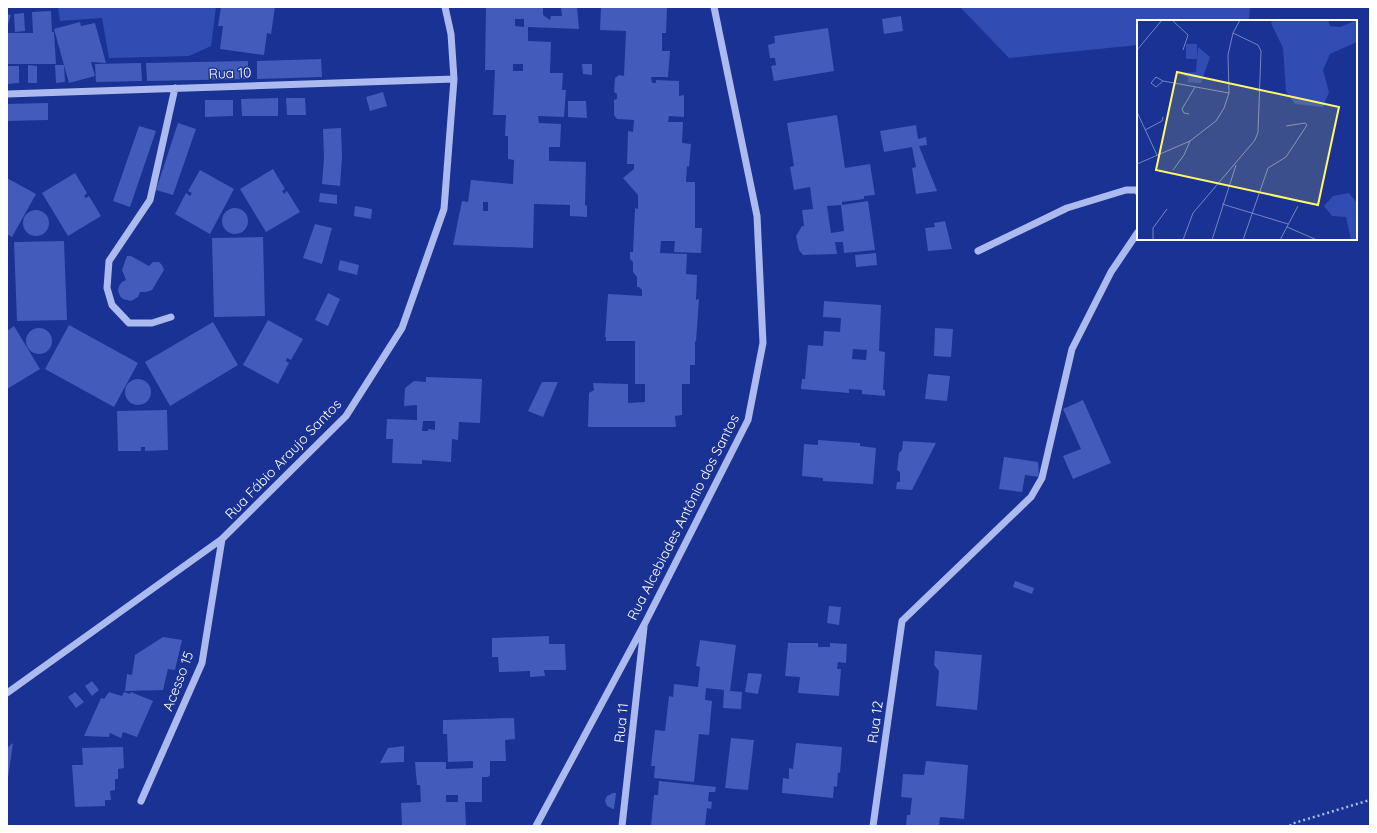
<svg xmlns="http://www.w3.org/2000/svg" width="1377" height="833" viewBox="0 0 1377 833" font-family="Quicksand,sans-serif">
<rect width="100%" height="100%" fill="#1a3293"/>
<path fill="#314cb2" d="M58 7H216L211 46 189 56 109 58 102 18 60 21Z
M960 7H1250L1249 21H1138V45L1009 58Z"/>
<path fill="#435bba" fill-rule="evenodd" d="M221 7H275L271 34 267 33 264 55 220 49 223 26H218Z
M486 7H543V15L550 20 551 16H562L561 7H577L579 29 528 27V41L551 42 550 73H563L562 90H566L564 117 538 116 539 123 561 124 560 147H549V161L586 162 585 205 587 206V217L570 216V205L534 204 533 248 453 245 462 201 468 202 471 180 513 184 514 160 508 159V136H505L506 115H493L495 70H485ZM515 19H524V27L515 26ZM513 64H523V71H513ZM483 202H488V211H483Z
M601 7H667L666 33H662V51H670L668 77H651L652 83H656V80L679 81V96L684 95V117L669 116 668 122H683L682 143 691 144 689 167 687 166 686 182H695V228H702L701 253 674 252 675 241H661L660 253 687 254 686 274 697 275 696 300 699 299 696 341 695 342V365H690V384H682V415L675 416 676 427H588L589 393 594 390 593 383 628 384V403L645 402V384H635V341H606V337H605L608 294 642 296V290L639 287H637V277L633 272V262L630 259V252H633L635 208 638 209V195L623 178 634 169V164H627L628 131 633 132 634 120 617 119 614 115V100L617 99V94L614 92 615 78 619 75 624 76 626 31 600 30Z
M51 11 52 32H54L56 64H7V33H33L32 12Z
M24 13 25 31 15 32 14 14Z
M7 14 11 15 7 27Z
M901 16 903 31 884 34 882 19Z
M80 22 81 26 95 23 106 63 91 62 95 76 69 83 64 65 65 82 56 83 55 65H64L54 29Z
M828 28 834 71 774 81 771 66 776 65 775 58H770L768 45 775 43 774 36Z
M321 59 322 77 257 79V61Z
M248 61V79L147 81 146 63Z
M141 63 142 81 96 82 95 64Z
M582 64H592V75L583 74Z
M28 65 37 66V83H28Z
M7 66H19V83L7 84Z
M383 92 387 106 370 111 366 97Z
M278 98V116H242L241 99Z
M286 98H305L306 115H287Z
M205 100H233V116L205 117Z
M568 101H586L587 118 568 117Z
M48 103V120L7 121V104Z
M837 115 845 168 870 164 875 195 864 196V199L842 202V205L868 201 875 250 844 253 843 242H835L837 254 803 255 799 250 796 236 802 226H804L802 210 813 209 810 187 794 190 790 167 794 166 787 123ZM841 205 844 231 831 233 827 206Z
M178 123 196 129 173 195 156 190Z
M916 125 918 139 926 137 927 145 919 146 937 191 916 194 912 168 916 167 912 147 884 152 880 131Z
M139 126 156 131 130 207 113 201Z
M341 128 342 158 340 186 322 184 324 158 323 129Z
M273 169 285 189 282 191 284 194 287 191 300 212 266 232 240 189Z
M200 170 234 189 210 234 175 214 186 193 190 196 192 193 188 191Z
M75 173 87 193 84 196 86 198 89 196 101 216 68 236 42 193Z
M7 178 36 194 12 237 7 234Z
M320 193 337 195V204L319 202Z
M355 206 372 209 371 219 354 216Z
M222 221a13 13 0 1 1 26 0a13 13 0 1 1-26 0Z
M23 223a13 13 0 1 1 26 0a13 13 0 1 1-26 0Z
M945 221 952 249 928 251 925 228 935 227 934 223Z
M315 224 332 228 322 264 303 258Z
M263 237 265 316 214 317 212 238Z
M64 241 67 320 17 321 14 242Z
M876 253 877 265 856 267 855 255Z
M127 256H131L149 266 153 262H159L162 265 164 270 152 290 146 292H140L138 297 131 301 123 299 120 296 118 291 119 286 122 282 126 280 122 270Z
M340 260 359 265 357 275 338 270Z
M328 293 340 299 328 326 315 320Z
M824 301 881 305 879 351 885 352 883 390H885V396L862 394V390L849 389V393L801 389 802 379H805L808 345 823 346 824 331 840 332 841 318 823 317ZM853 349 867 350 866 360 852 359Z
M268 320 303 339 291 360 287 358 286 361 289 363 278 384 243 365Z
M213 322 238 365 170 406 145 362Z
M69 325 138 363 114 407 45 369Z
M14 326 40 369 7 389V331Z
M26 341a13 13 0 1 1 26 0a13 13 0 1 1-26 0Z
M935 328 953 329 951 357 934 356Z
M928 374 950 376 947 401 925 399Z
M426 377 482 379 480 423 459 422 458 440 452 439 451 462 422 460V464L392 463 393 439H386L387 419 417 420V405L404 406 405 388 414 381 426 382ZM423 421H435V430L428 429V431H422Z
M125 392a13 13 0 1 1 26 0a13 13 0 1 1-26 0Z
M542 382H558L543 417 528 411Z
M1083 400 1111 463 1073 479 1063 456 1081 449 1063 409Z
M167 410 168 450 145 451V447H141V451H118L117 411Z
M818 440 860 443V446L876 448 873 484 823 481V478L802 476 804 444 818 445Z
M903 441 936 443 912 490 896 489 897 482H900V472L897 470 899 453 902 450Z
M1004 457 1038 462 1039 477 1025 475 1022 492 999 489Z
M1015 581 1034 588 1032 594 1013 587Z
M829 606 841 607 839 625 827 623Z
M549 636V644H565L566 670H544L545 676 530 677V671L499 672 498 657H492V638Z
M163 637 182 640 175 670 168 669 163 690 125 691 127 674 132 675 135 655Z
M700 640 736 645 730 691 742 692 741 709 723 708 724 690 706 688 705 700 712 701 709 735 699 734 694 782 654 778 655 766H651L655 730 665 731 669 696 673 697 674 684 698 687 700 667 696 666Z
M788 643H818V647H830V643L847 644 846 663 838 662 837 669H841L839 696 798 693 800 677 785 676Z
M935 651 982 655 977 710 936 706 939 671 934 665Z
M748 673 762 674 758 694 745 692Z
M92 681 99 690 92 696 85 686Z
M75 692 84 702 76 708 68 697Z
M109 692 122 696 124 692 130 694 131 692 153 701 137 737 123 732 121 738 110 733 109 737 84 736 101 698 104 699Z
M514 718 515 739 505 740 506 761H490V775L488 777H482V802H465L466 826H402L401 803 421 802 420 785H417L415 762H446V769L473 768V761L448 762 447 734H443V720ZM446 795H458V802H446Z
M731 738 754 740 748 790 725 788Z
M13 743 8 778H7V748Z
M796 743 842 747 840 773 838 772 837 787 834 786 833 798 782 793 783 778 789 779V768L793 769Z
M404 746V762L380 763 388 748Z
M123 747 124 768 118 769V779H115V790L110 791 111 800H105V806L75 807 72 765H83L82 748Z
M926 761 968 765 964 819 940 817 939 826H906L907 815H910L912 798 901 797 903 774 924 775Z
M659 781 716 787 715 792H709L708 801 712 802 711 809 707 808 705 826H651L654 795H658Z
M613 793H616L614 809H613L607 806 605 801 607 796Z"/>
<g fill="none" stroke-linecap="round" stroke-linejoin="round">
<path stroke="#abbaef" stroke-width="2.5" stroke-dasharray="2 3" stroke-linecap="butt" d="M1290 826 1291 824 1370 800"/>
<path stroke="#abbaef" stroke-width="7" d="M7 94 454 79
M978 251 1067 208 1126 190H1137L1138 192
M171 317 152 323H129L112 305 107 288 109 261 150 200 175 88
M7 693 222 539 346 416 402 328 444 209 454 79 451 34 445 7
M141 801 202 663 222 539
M536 826 645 623 748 420 763 343 757 216 714 7
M622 826 644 627
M873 826 902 621 1031 497 1042 478 1072 349 1111 272 1138 232"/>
</g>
<g text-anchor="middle" stroke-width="3" stroke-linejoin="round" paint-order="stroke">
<g font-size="14" fill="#fff" stroke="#1a3293">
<text transform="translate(230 73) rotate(-2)" y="5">Rua 10</text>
<text transform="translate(283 459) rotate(-46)" y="5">Rua Fábio Araujo Santos</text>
<text transform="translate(683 517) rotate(-63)" y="5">Rua Alcebiades Antônio dos Santos</text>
<text transform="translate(178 681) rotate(-69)" y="5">Acesso 15</text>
<text transform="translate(875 722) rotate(-82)" y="5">Rua 12</text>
<text transform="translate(621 723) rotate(-84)" y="5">Rua 11</text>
</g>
</g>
<g transform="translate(1137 20)">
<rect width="220" height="220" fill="#1a3293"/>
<path d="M137 0H191L193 6 203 7 220 0V22L193 34 186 50 192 72 186 87 158 84 149 71 146 28 134 3ZM49 24H60V39H49ZM61 27 73 37 64 63H61L51 62V57L47 56V53L59 52ZM212 173 220 183V220H214L209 197 195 196 187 186 196 176Z" fill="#314cb2"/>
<path fill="none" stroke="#7684be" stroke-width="1" d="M35 0 51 15 46 30M0 30 25 0M26 61 19 67 14 63 19 57 26 61 92 73M0 92 20 135M52 94 47 93 45 89 58 67M8 110 25 101 26 97M0 144 53 121 79 101 87 88 92 73 91 35 96 13 103 0M36 150 47 135 53 121M85 184 151 204M150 207 180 220M16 220V208L30 189M46 220 56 193 118 120 121 112 124 31 121 25 96 13M75 220 99 145M106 220 131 148 149 137 170 105 168 103 149 106M143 220 161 186"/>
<path fill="#fff86a" fill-opacity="0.15" stroke="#fff86a" stroke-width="2" d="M40 52 202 87 181 185 19 150Z"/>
<rect width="220" height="220" fill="none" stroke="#fff" stroke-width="2"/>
</g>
<rect width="1377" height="833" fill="none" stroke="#ffffff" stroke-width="16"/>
</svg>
